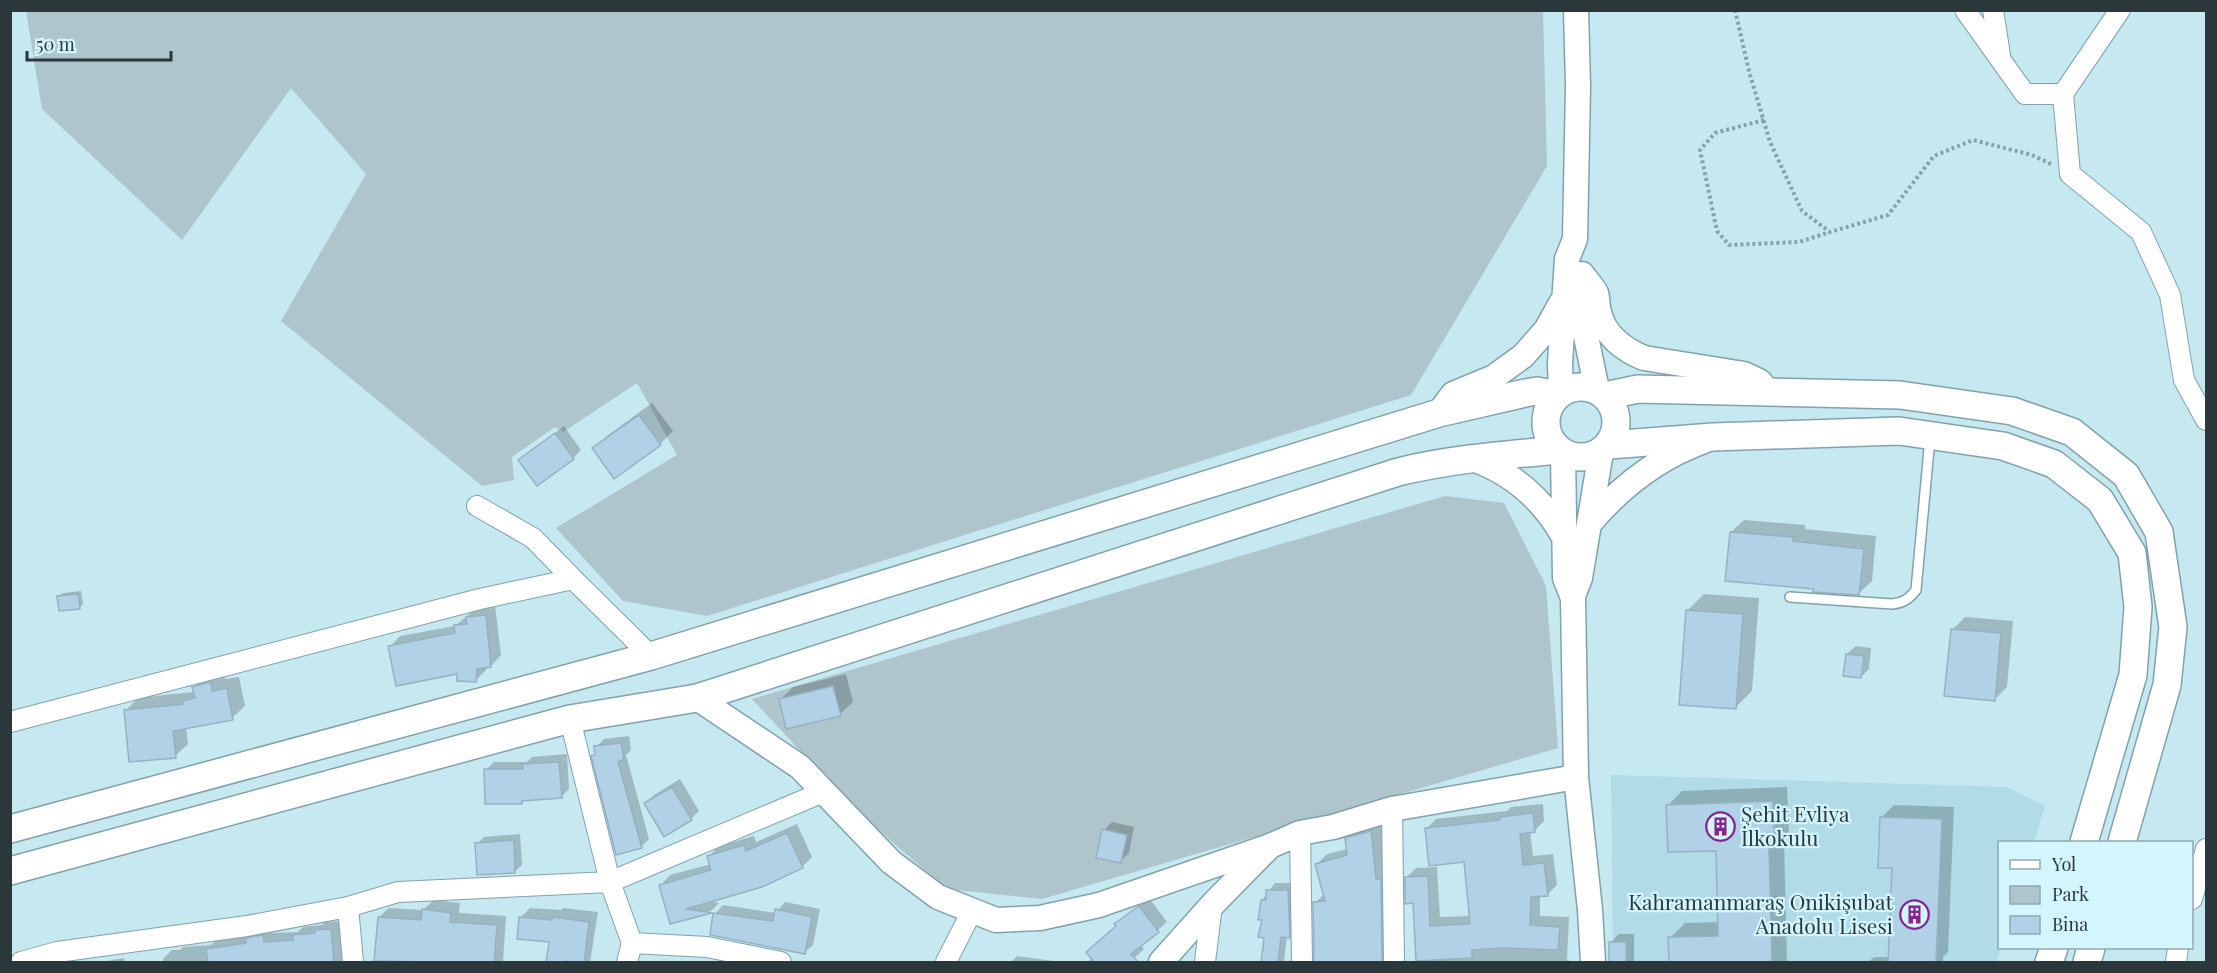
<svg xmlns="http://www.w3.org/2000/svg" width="2217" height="973" viewBox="0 0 2217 973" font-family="'Playfair Display',serif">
<rect width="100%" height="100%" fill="#c6e8f1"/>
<path fill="#b1dce7" d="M1611 775 2007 787 2045 806 2034 842H2000V948H2001L1996 962H1613Z"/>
<path fill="#adc5cb" d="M26 11H1543L1547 166 1411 395 707 616 623 601 556 528 677 455 637 383 563 432 555 427 512 457 514 480 482 486 281 321 366 174 291 88 182 240 42 109Z
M1445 496 1504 503 1546 586 1558 748 1042 899 947 889 856 811 752 699Z"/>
<path fill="#0003" d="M652 403 673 431 660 444 614 476 594 448 607 436Z
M564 426 581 450 573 458 520 460Z
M1744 520 1805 525V529L1876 536 1872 581 1859 593 1814 588 1731 532Z
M81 591 83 604 79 608 59 596 63 593Z
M1704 594 1759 598 1752 691 1735 708 1688 610Z
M495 605 501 655 491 666H486V670L475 681 459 672 390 647 400 636 455 626 478 607Z
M1965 617 2013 621 2007 687 1994 700 1953 629Z
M1856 646 1871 648 1869 669 1861 677 1847 654Z
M223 670 225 679 239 677 245 706 232 718 186 727 188 744 175 756 125 711 138 698 193 692 194 687 207 674Z
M846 674 853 702 840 714 780 700 793 687Z
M629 736 631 750 626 755 649 839 641 847 593 756 596 753V747L604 739Z
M567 754 569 789 561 797 524 799 521 802 486 770 494 762H527L532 757Z
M680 779 699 811 691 819 646 803 654 795Z
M1787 787 1789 832 1784 837 1787 962H1670V938L1685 923 1719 922 1717 849 1667 806 1682 791Z
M1543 804 1544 821 1534 831H1530L1533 856 1553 854 1557 885 1547 895H1540V916L1569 917 1567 960 1574 962H1418L1414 902 1406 878 1416 868 1437 867 1440 917 1471 916 1466 860 1427 828 1436 819 1507 811 1511 807Z
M1894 805 1954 807 1948 952 1943 957V962H1868L1874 957H1890L1893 867 1881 818Z
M1112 822 1134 827 1129 853 1120 862 1104 830Z
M1381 822 1393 962H1315V903L1325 893 1317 864 1327 854 1348 849 1346 839 1356 829Z
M797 824 812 857 802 867 708 901 719 903 711 911 671 922 661 885 670 875 711 864 709 856 719 846 754 836 756 842Z
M520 834 522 865 514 872 477 844 484 837Z
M1275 883H1295L1297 929 1287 936 1284 962H1267L1262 900Z
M1149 898 1167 922 1141 945 1144 949 1130 962H1088L1118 926 1116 924Z
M434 900 460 903 459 913 506 916 503 962H375L379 917 389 908 423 910Z
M785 902 820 909 813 945 804 953 715 914 723 905 776 913Z
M530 908 561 910 563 908 598 912 590 962H548L551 940 520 918Z
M340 921 343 960 340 962H163V959L172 950H180L183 947 211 945 216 940 251 935 272 927V933L298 932 303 927 322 925 325 922Z
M1619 934H1634V962H1611V942Z
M1017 956 1061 962H1011Z
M124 958 125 962H100H101Z"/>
<path fill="#b1d1e6" stroke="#97b1c2" stroke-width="1.5" d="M639 415 661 445 614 479 592 448Z
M555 433 574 459 537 486 518 460Z
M1730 532 1793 537V541L1864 549 1859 595 1813 592V589L1725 581Z
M78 594 80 609 59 611 57 596Z
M1686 610 1743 614 1736 709 1679 705Z
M486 615 491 667 477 669 476 682 457 681V674L396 686 388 646 455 633 454 625 467 624 466 617Z
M1951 629 2001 633 1995 701 1944 696Z
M1846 654 1864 656 1861 678 1843 676Z
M211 682 212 691 227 688 233 720 173 731 176 758 129 762 124 710 183 704 182 701 195 698 192 687Z
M833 686 841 716 786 729 779 699Z
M621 743 624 759 618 762 642 848 616 855 591 756 595 755 594 746Z
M559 762 562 798 522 801V804H485L484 769H523L522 764Z
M672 787 692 820 664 837 644 803Z
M1773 801 1775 848H1769L1772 963H1669L1668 937 1718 936 1716 851 1668 852 1666 805Z
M1533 813 1535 832 1520 834 1523 865 1544 863 1548 896 1531 897 1530 925 1560 927 1558 950 1504 948 1472 950V958L1416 961 1413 903 1405 904V877L1428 876 1430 926 1470 924 1464 862 1429 866 1425 828 1500 820V817Z
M1880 817 1942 819 1936 963H1888L1892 868H1878Z
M1102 829 1127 835 1121 863 1096 858Z
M1371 831 1376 879H1381L1382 963H1314L1313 902 1325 901 1315 864 1347 855 1345 838Z
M787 833 803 868 762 887 686 909 712 913 670 924 659 885 711 870 707 856 744 845 746 851Z
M514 840 515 873 477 875 475 843Z
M1266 890H1288L1290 938 1281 937 1278 963H1261L1264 938 1258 937 1262 920H1258L1261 900H1266Z
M1139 906 1159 932 1131 954 1139 963H1095L1086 952 1116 926 1114 924Z
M422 909 451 913 450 922 497 925 494 963 374 961 378 917 421 920Z
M775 909 812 917 805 954 710 935 713 913 773 921Z
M519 917 552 920V917L589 922 584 963 565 961V963H546L549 942 517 939Z
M331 929 334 963H208L206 949 246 943V938L263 935 264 942 293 940V935L315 933V930Z
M1609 942H1626V963H1609Z"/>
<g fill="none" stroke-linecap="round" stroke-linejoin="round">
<defs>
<path id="service" d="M1790 597 1892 604C1903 603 1909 599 1916 590L1930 438"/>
<path id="minor" d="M1965 10 2025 94H2063
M1993 10 2000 55
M2120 10 2063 94 2070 174 2141 232 2170 295 2184 380 2206 420
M477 506 533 538 573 579
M570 719 610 882 632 943 627 962
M10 722 480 599 573 579 651 656
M1392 809 1394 962
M1300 833 1302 962
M2192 899 2206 849
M348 907 353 962
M632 943 707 947 781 962
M21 962 57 952 247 926 348 907 398 892 610 882 823 792
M946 962 972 911
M1205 962 1212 905
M2176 962 2178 948"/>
<path id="tertiary" d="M1582 274C1586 280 1593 287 1596 293 1598 299 1597 306 1599 312 1604 335 1624 350 1644 358L1744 374 1759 381 1769 392
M1582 282V317L1597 390
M1561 393 1560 363 1567 259 1575 239 1578 86 1576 10
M1439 413 1453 394 1494 377 1523 356 1546 330 1561 303
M1563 453 1565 578 1573 598 1576 777 1590 910 1593 962
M1470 458C1512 472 1542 498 1564 537
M1589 524C1621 486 1657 458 1704 441
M1573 596 1580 578 1601 452
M697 698 800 767 891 862 938 897 996 920 1040 918 1099 905 1270 846 1300 833 1333 827 1392 809 1576 777
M1161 962 1212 905 1269 847"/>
<path id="secondary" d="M1546 422a35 35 0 1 1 70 0a35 35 0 1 1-70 0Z
M1605 396 1638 389 1900 395 2012 411 2072 432 2126 475 2159 532 2173 627 2167 685 2122 842
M1609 445 1713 437 1899 431 2003 446 2054 464 2100 500 2132 553 2138 607 2133 675 2084 842
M10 829 651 656 1439 413 1525 393 1537 391 1559 395
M10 871 570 719 697 698 1398 472C1451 459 1505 455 1559 450
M2049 962 2054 948
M2087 962 2091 948"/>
</defs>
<use href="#service" stroke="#82a2ab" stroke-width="12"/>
<use href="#minor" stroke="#82a2ab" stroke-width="22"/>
<use href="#tertiary" stroke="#82a2ab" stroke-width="27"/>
<use href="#secondary" stroke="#82a2ab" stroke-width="30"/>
<path stroke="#87a1a8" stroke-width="4" stroke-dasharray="3 3" stroke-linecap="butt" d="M1735 10 1749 71 1770 142 1802 211 1830 232 1888 215 1934 156 1973 140 2032 155 2051 164
M1764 120 1715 133 1700 150 1717 231 1729 245 1799 242 1830 232"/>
<use href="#service" stroke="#fff" stroke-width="9"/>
<use href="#minor" stroke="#fff" stroke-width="20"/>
<use href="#tertiary" stroke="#fff" stroke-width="24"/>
<use href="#secondary" stroke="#fff" stroke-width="27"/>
</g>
<defs>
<symbol id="building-ring" viewBox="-11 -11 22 22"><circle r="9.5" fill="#d3f5fe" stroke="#852590" stroke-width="1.5"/><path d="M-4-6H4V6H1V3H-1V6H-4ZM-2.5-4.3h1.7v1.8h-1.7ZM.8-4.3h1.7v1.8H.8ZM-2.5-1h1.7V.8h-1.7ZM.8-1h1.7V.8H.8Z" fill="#852590"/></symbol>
</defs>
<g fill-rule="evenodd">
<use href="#building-ring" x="1704" y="810" width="33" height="33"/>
<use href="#building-ring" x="1898" y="898" width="33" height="33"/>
</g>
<g text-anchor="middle" stroke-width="4.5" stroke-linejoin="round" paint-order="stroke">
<g font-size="21" fill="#2a383b" stroke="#d3f5fe" text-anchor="start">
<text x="1741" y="822">Şehit Evliya<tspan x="1741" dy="24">İlkokulu</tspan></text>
<text x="1893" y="910" text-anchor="end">Kahramanmaraş Onikişubat<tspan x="1893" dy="24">Anadolu Lisesi</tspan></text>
</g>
</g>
<rect width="2217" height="973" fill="none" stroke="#2a383b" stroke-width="24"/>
<rect x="1998" y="841" width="195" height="108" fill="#d3f5fe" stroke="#8fa9b0" stroke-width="1.5"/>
<rect x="2010" y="860" width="30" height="9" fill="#ffffff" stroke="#8fa9b0" stroke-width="1.5"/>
<text x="2052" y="871" font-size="18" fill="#2a383b">Yol</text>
<rect x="2010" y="886" width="30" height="18" fill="#adc5cb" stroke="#8fa9b0" stroke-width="1.5"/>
<text x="2052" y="901" font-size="18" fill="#2a383b">Park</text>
<rect x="2010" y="916" width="30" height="18" fill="#b1d1e6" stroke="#8fa9b0" stroke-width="1.5"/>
<text x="2052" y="931" font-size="18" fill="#2a383b">Bina</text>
<path d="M27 51v9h144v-9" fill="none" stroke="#2a383b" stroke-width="3"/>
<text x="36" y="51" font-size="18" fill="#2a383b" stroke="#d3f5fe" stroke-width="4.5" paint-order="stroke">50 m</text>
</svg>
